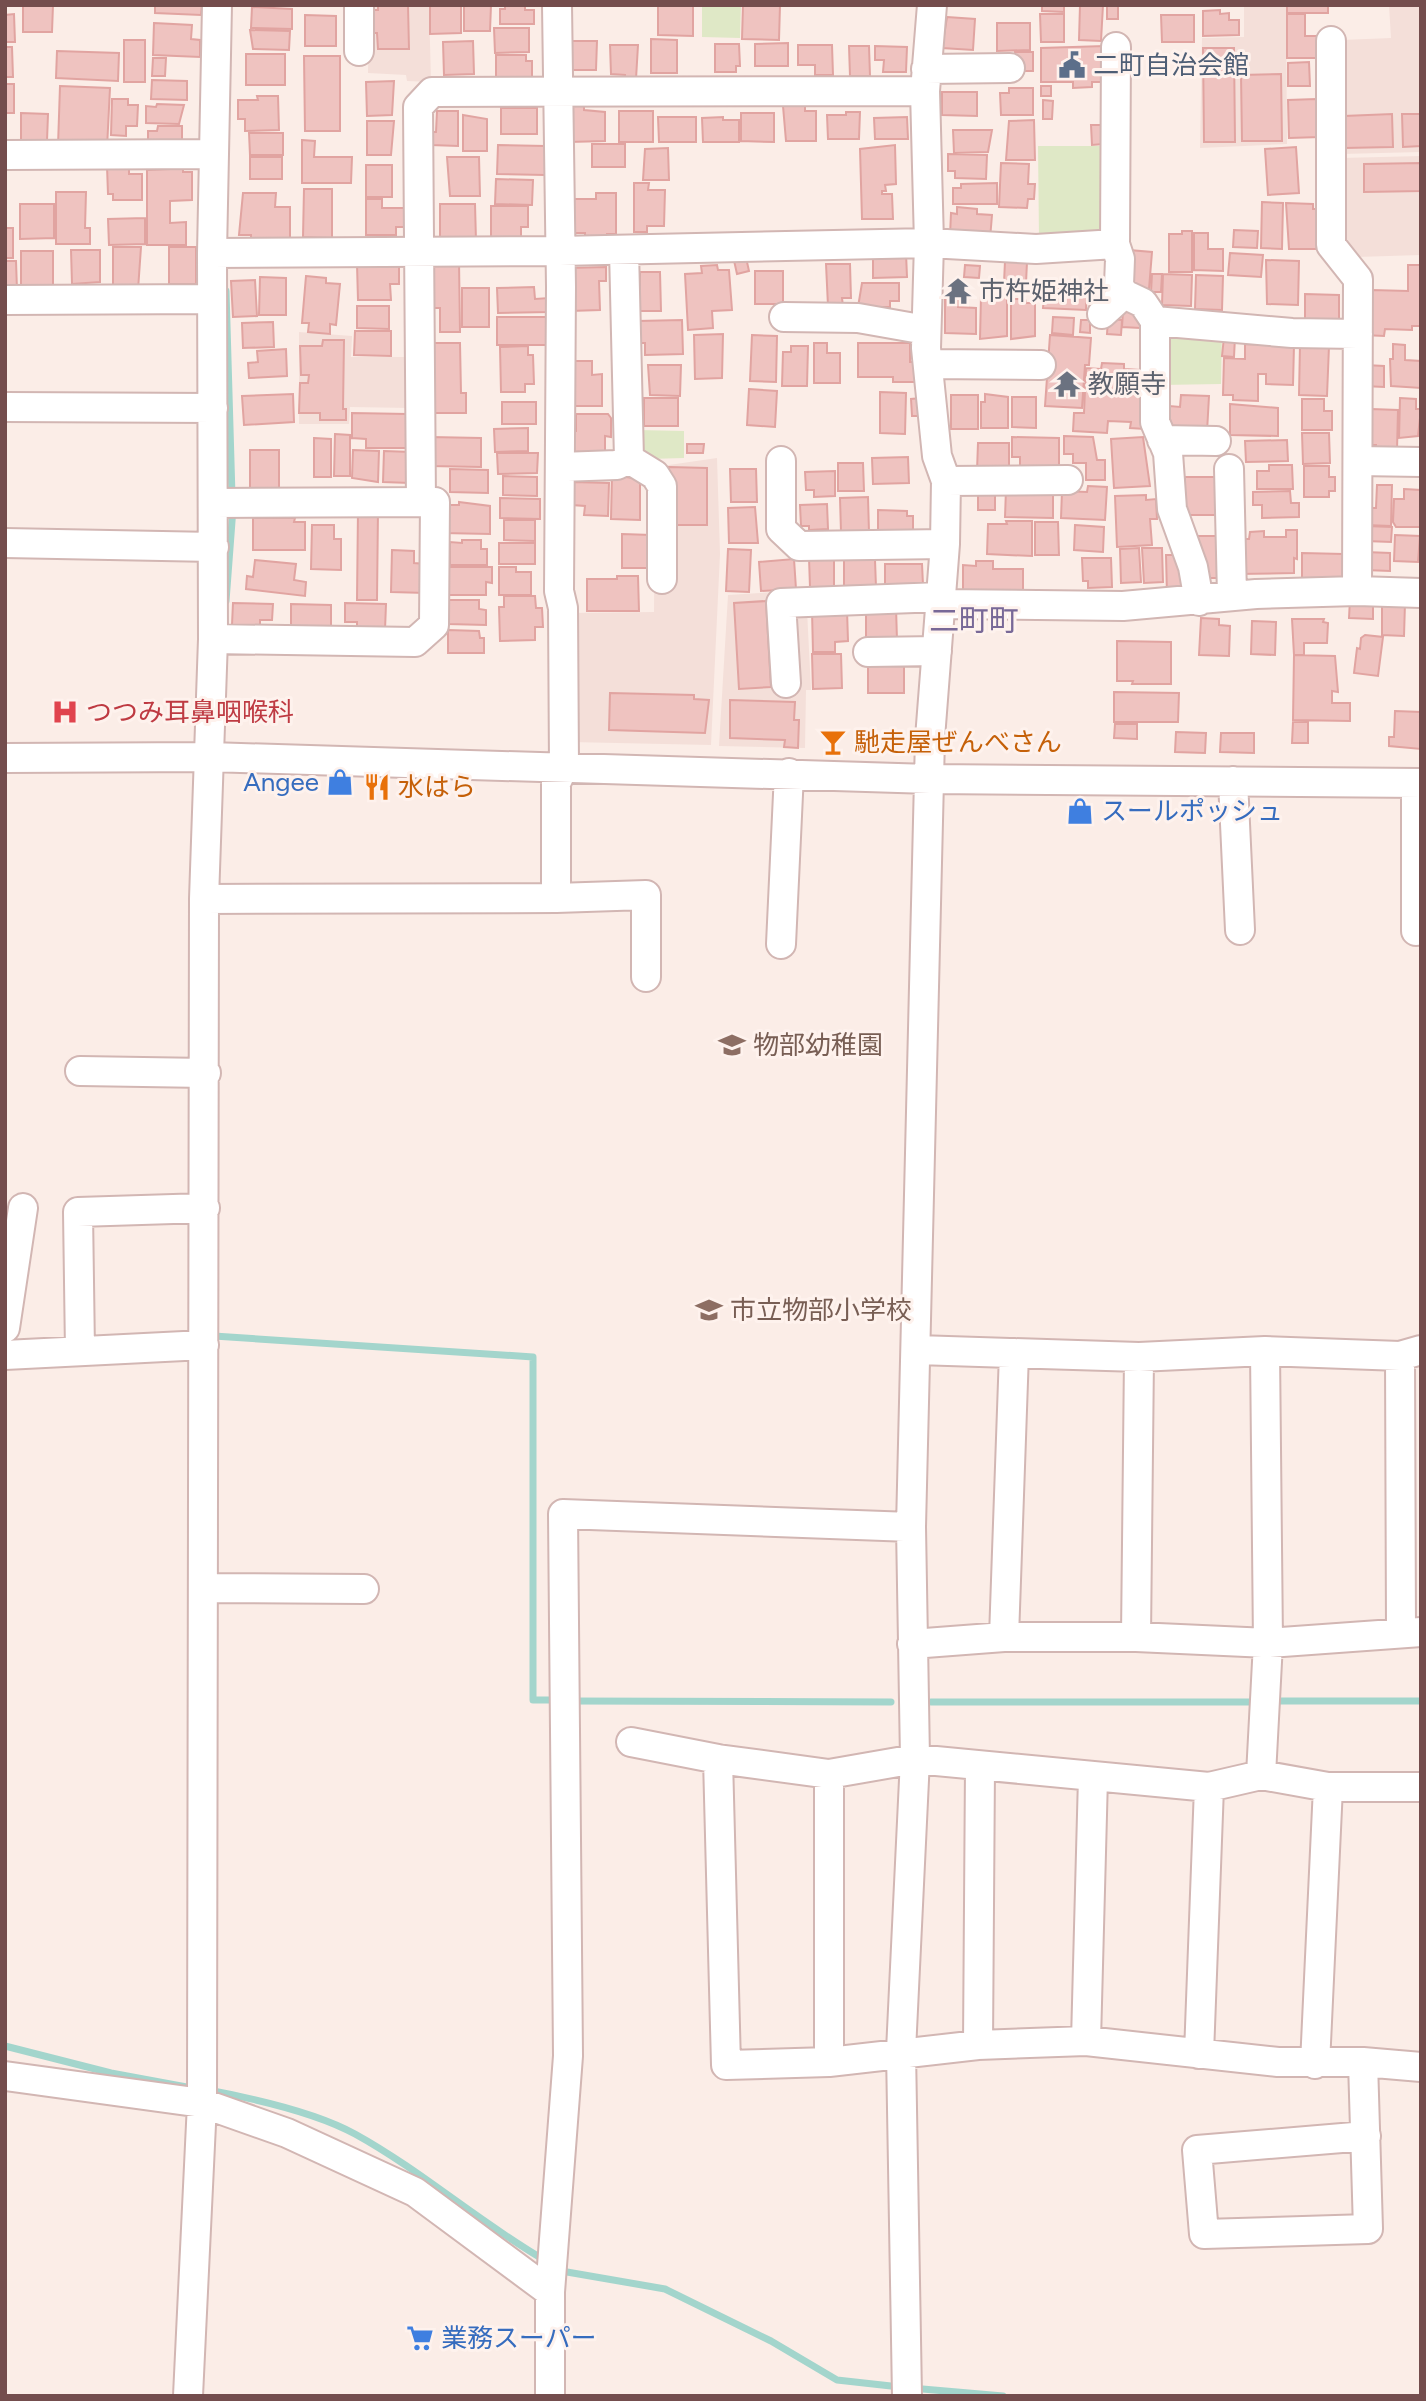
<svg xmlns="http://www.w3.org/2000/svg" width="1426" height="2401" viewBox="0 0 1426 2401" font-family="Figtree,'Noto Sans JP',sans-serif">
<rect width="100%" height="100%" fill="#fbede7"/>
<path fill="#f4dfd9" d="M369 5H429L431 82 407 81 406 75 368 73Z
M1244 5H1286L1287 144 1200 148 1202 38 1244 37Z
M1389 5H1421V152L1341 154 1342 40 1391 38Z
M1421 156V255L1356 257 1343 244 1341 158Z
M299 332 352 336 351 357H411L410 408 350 407 349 424H299Z
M717 458 720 554 711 745 570 742V613L654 612 655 467Z
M839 588 807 610 811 690H806L805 748 719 746 728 595Z"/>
<path fill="#dfe8c6" d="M702 5H741L740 38 702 37Z
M1038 146H1107L1106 235 1039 238Z
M1222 330 1221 384 1161 385 1162 335Z
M637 430 684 431V458L649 459 639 448Z"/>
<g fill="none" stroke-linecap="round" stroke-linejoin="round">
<path stroke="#a3d5cc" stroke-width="7" d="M226 291 232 496
M226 601 233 508
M214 1331V1336L533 1357V1700H558
M570 1701 891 1702
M1274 1701H1421
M931 1702H1254
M5 2046 111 2073 192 2088
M208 2090C251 2098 317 2113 355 2134 422 2171 480 2223 546 2261
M559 2268 567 2272 665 2289 771 2341 837 2380 900 2387
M911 2388 1003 2396"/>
</g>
<path fill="#efc3c0" stroke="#e1a4a1" stroke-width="2" d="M23 5H53L52 32H23Z
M155 5H202L201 15 155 13Z
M378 5H408L409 49H378L377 33H373L372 10H378Z
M430 5H461V33L430 34Z
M464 5H491L490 31H464Z
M505 5H525V10H534V24H500V9H505Z
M743 5H780L779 40 742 39Z
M1042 5H1064V12L1042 11Z
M1080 5H1103L1101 41 1079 40Z
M1107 5H1118V19H1107Z
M1287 5H1328V13H1287Z
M658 6H693V36L658 35Z
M252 7 292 9V29L251 28Z
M1220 10V14L1229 13V20H1239V35L1203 36V11Z
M14 14 15 42H5V15Z
M1040 14H1064V42H1041Z
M1287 14H1305V36H1324V58H1287Z
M305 15 336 16V46H305Z
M1161 15H1194V42H1162Z
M947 17 975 19 973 50 942 48Z
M154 23 192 25 191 39 200 40V57L153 55Z
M997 23H1030V50L997 51Z
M494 28H529V52L495 53Z
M250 30 290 31 289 50 253 49Z
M651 39 677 40V73H651Z
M124 40H145V82H124Z
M473 41 474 74 444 75 443 42Z
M568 41H597L596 70H568Z
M788 43V66H755V44Z
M715 44H739L740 66H736V72H715Z
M610 45H638L636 79H625V75L611 74Z
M798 45H832L833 75H815V65H798Z
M849 46H869L870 76H850Z
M875 46 907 47 906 72H883L884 60H875Z
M1104 46V82H1092V87L1073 88V82H1041V48Z
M5 47H12L13 77H5Z
M1203 48H1234L1235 142H1204Z
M57 51 119 53 118 81 56 78Z
M1015 52H1033V71H1015Z
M246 54H285V85H246Z
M496 55H526V61H532V80H496Z
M304 56H340V131H305Z
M153 58H166L165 76H152Z
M1309 62 1310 86H1288V63Z
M1281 74 1282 141H1242L1241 75Z
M152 80 187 81V100L151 99Z
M394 81 392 115 367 116 366 82Z
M5 84H14V113H5Z
M60 86 110 88 107 148 58 146Z
M1041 86H1051V96H1041Z
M1009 88H1033V115H1001L1000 93H1009Z
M942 92H977V116L942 115Z
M257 96H278L279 130 245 131V119H238V100H258Z
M112 99H128V105H138L137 126H126V136L111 135Z
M1316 99 1320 137 1289 138 1288 100Z
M1043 100 1053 101 1052 119H1043Z
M157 104 184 105 179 124 146 123V106L156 107Z
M584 104V110L605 112V141L569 142V105Z
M783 106H805V111H816V141H786Z
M501 108H537V134H501Z
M437 111H458V146L431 145 432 132H436Z
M619 111H653V142H619Z
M846 112H860L859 139H828L827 115H846Z
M21 113 48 114 47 141H21Z
M741 113H774V142L741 141Z
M1392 114 1393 147 1344 148V116Z
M1402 114H1421V146L1403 147Z
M463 115 487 119V151H463Z
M658 117H696V142H659Z
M723 117V120H739V142H703L702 118Z
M907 117 908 139H875L874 118Z
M1034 120 1035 160H1006L1009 121Z
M367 121H394L391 155H367Z
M1091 125H1102L1103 144 1092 145Z
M158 126H182V147H148V131H157Z
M953 130H992L988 152 954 153Z
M249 133H283V155H250Z
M302 140 315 141 314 157H352L351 183H302Z
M592 144H625V167H592Z
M498 145 545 146V175L497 174Z
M895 145 896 184 885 185 886 191H882V194H892L893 219H862L860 149Z
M1296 147 1299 193 1268 195 1265 149Z
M668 148 669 180H643L645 149Z
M948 154 987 155 986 179 955 178V171H948Z
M250 157H282V179H250Z
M447 157H479L480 196H450Z
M1001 163 1029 164 1028 184H1035L1034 199H1028L1027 208 999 207Z
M1421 163V191L1364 192V164Z
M366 165H392V197H366Z
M107 166H129V174H142V200H113V194H108Z
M171 166H183V172H192V200L170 201V223L186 222V245H147V170L170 169Z
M496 179 533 180 532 205 495 204Z
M634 183H649L648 190H665L664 226H647V232H634Z
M997 183V204H953V188H961V184Z
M304 189H332V238L303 237Z
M56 192H86L85 228H90V244H56Z
M243 193H276L275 207H290V242H251V235H239Z
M596 193H616V234H607V238H585V233H572L573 199H596Z
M366 199H382V208H406V227H396V235H366Z
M1262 202 1283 203 1282 249 1261 248Z
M1286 203 1313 204V209H1318L1317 249H1289Z
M20 204H54V238L20 239Z
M440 204H475L476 241H440Z
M491 206H528V227H521V241H491Z
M957 207 977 209V214L992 215 990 239 950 236 951 213 957 214Z
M145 218V244L109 245 108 219Z
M5 228H13V258H5Z
M1234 230 1258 231 1257 248 1233 247Z
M1182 231H1192V272H1169V234H1182Z
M1194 233H1208V249H1223V271L1194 270Z
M113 247H141L138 290H113Z
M169 247H196V284H169Z
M71 250H100V282L72 284Z
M1129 250 1152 252 1149 289 1126 287Z
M21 251H53V287L21 288Z
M745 253 749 271 737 274 733 256Z
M906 253 907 277 873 278V254Z
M1230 253 1263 255 1261 277 1228 275Z
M1266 260 1299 261 1298 305 1267 304Z
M5 261H16L17 290H5Z
M459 261 460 332H440V308H431L428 262Z
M1005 261 1027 262 1026 283H1004Z
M357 264H399V284H390L391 300H358Z
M826 264H850L851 298H842L843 306H828Z
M717 265 718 270H729L732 310 712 311 713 328 688 330 685 274 702 273 701 266Z
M965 265 980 266 979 278 964 277Z
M1408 265H1421V326H1412V330L1385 329 1384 336 1364 335 1367 294 1372 295V290L1408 291Z
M606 267V281H599L600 310 570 311 569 268Z
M755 271H783V304H755Z
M640 272H660L661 311H636L635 296H640Z
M1152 274H1162L1161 292H1151Z
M1163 274 1192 275 1191 306 1162 305Z
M1196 275 1223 276 1222 310 1195 309Z
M306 276 326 278V283L340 284 336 325 330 324V334L308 332 309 323H302Z
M260 277 286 278V315H259Z
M255 280 257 316 233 317 231 281Z
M862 283H899V301H890V307H858Z
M1045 285 1087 287 1086 310 1043 308Z
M534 287 535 299 549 298 550 312 498 313 497 288Z
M462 288H489V327H462Z
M1305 294 1339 295V322L1305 321Z
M981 296 1007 297V336L980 339Z
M945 298H958V307L976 308V334L945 333Z
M1011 299H1025L1026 303H1035V336L1011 339Z
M357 306H389V329L357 328Z
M1123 311 1141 312 1140 328 1122 327Z
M497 317H549L550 345H497Z
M1053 317 1074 318 1073 335 1052 333Z
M1108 319 1122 320 1121 335 1107 334Z
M682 320 683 354 645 355V343H638V321Z
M1081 320H1090V333L1080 332Z
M273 322 274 347 243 348 242 323Z
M355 331H391V356L354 355Z
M723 334 722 378 695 379 694 335Z
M752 335 777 336 776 382 750 381Z
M1050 335 1091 338 1089 365H1085L1082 408 1045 406Z
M1224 337H1235L1234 357 1222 356Z
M323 340H344L343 409H346V420H320V413H299L300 383H308L309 375H301L300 346H322Z
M429 343H460L461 393H466V413H430Z
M814 343H827V353H840V383H814Z
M858 343H910V362H919V382H893V377H858Z
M1245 344 1294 345 1293 385 1266 384V374H1258V401L1233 400V395H1223L1224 358 1245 359Z
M1393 344 1405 345V360L1421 361V388L1391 386 1390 359H1393Z
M1300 345 1329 346 1327 396 1299 395Z
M528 346V355H533L534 384H525V392H501L500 347Z
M791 346H808L807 386H782L783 352H791Z
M286 349 287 376 249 378 248 363 258 362 257 351Z
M570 361H592V375L602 374V406H571Z
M1102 363 1124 364V369L1140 370 1139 396H1147L1145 429 1130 428 1131 422 1108 421 1107 433 1073 431 1074 413H1084L1086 368 1101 369Z
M648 365H681L680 396 650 395Z
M1365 365 1384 366V387L1364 386Z
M749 389 777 391 775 427 747 425Z
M880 392 906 393 905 434 880 433Z
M293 394 294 422 244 425 242 396Z
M985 394 1008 397V428H981V402H985Z
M951 395H978V429H951Z
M1181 395 1209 396 1207 432 1169 431 1170 406 1180 407Z
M1012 397H1036V428L1012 427Z
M644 398H678V426H644Z
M921 398 922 416H912L911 399Z
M1400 398 1416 399V409H1421L1418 436 1399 438Z
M1302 399H1324V411H1332V430H1302Z
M502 402H536V424H502Z
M1230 404 1278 408V436L1230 435Z
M1371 409 1398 410 1397 450 1376 449V445H1370Z
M352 413 407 414 406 448H366V439L352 438Z
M576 414H608L611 418V437L605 436V459H570L571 431H576Z
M528 428V451L495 452 494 429Z
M1302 433H1329L1330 463 1303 464Z
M335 434 350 435V476H334Z
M1064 436 1093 437 1097 460H1105V480H1086V463H1073V454H1064Z
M430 437 481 438V467L430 466Z
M1012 437 1059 438V470H1020V457H1012Z
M1143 437 1150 486 1114 488 1111 439Z
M314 438 331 439V477H314Z
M1287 440 1288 461 1246 462 1245 441Z
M978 443H1009V471H977Z
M687 444H704L703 453H687Z
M250 450H279V495L250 489Z
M353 450 379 451 378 482 352 478Z
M384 451 411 452 410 483 383 482Z
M497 453H538L537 473 498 474Z
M908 457 909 483 873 484 872 458Z
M838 463H863L864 491H838Z
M1269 465H1292L1293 489H1257V471H1269Z
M1304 466H1329V477H1335V491H1329V497H1304Z
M669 467 707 468V525H669Z
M450 469 488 470V493L450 492Z
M730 469H756L757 502H731Z
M835 471V496L814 497V490H806L805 472Z
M612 475 640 479V520L611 519Z
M503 476 537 477V496L503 495Z
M1185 477H1215L1216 515H1185Z
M573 482 609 483 608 516 584 515 585 506 572 505Z
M1377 485H1392L1391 526 1366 525 1367 508H1376Z
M1088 486 1107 487 1105 520 1061 518 1062 491 1087 492Z
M1006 489 1053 490V518L1005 517Z
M1404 489 1421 490V527H1396L1393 522 1394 499H1404Z
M1290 491 1291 503H1299V517L1262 518V505H1253V492Z
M978 492H995V510H978Z
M1146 495V500L1156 499 1157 519H1150L1152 545 1117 547 1115 496Z
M868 497 869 532H841L840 498Z
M500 498 540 499V519L500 518Z
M459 502 490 506V534L443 533V505H459Z
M827 504 828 529 809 530V526H801L800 505Z
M755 507 758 543H729L728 508Z
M358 510H378L377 600H357Z
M878 510 907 511V516H913V530L878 533Z
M253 518H295L294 522H305V550H253Z
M504 520H535V541L504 540Z
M1006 521H1032V556L987 554 988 524H1007Z
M1035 522H1058L1059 555H1035Z
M312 525H334V539H341V570L311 569Z
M1075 525 1104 527 1103 552 1074 550Z
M1366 526 1392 527 1391 542 1366 541Z
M1286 530H1297V559L1294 558V573L1237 574V539H1249L1250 532 1264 531V537H1286Z
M622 534 651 535V568H622Z
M1395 535 1420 536 1418 562 1394 561Z
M1196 536H1220V578H1200Z
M462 540H481V549H487V565H450V542L462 543Z
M499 543H535V564H499Z
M1139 548 1141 582 1121 583 1120 549Z
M1142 548H1162L1163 582 1144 583Z
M728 549 751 550 749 592 726 591Z
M392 550 414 551V563L426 564V593L391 592Z
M1365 552 1390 553V571L1365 570Z
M1302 553 1343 554 1342 582 1302 583Z
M1166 555H1181L1183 595H1167Z
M809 558H834V587H810Z
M1082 558H1111L1112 587 1088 588V581H1083Z
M794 559 796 589 761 591 759 562Z
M844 559 875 560 876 587 844 586Z
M255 560 296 564 294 580 306 582 305 596 246 589 247 576 253 577Z
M976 561H993V569H1023V601L963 591V565L976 566Z
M885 564H922L923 585 885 586Z
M448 567H492V583L486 582V595H448Z
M499 567H516V572H531V595H499Z
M617 576H638L639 611H587V579H617Z
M504 596H535L536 608H542L543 627H535V640L500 641 499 607H504Z
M1350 599 1373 600V619L1349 618Z
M448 600H479V609L486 610V625L448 624Z
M766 601 771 687 739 689 734 603Z
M233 603 273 604 272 620H260V626L232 625Z
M345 603 386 604 385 630 357 629V622H345Z
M1382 603H1405L1404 636 1382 635Z
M291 604 331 605V627L291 626Z
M866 607H896L897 640H866Z
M847 610 848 641 835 642V652H813L812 611Z
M1201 618 1219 619V625L1230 626 1229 656 1199 655Z
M1292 619H1324L1323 622 1328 623 1327 643H1304V655H1294Z
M1252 621 1276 622 1275 655 1251 654Z
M448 630 479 631 480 638H484V653H448Z
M1365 635 1383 637 1378 676 1354 673 1357 648 1360 649 1361 638Z
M1117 641 1171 642V684H1132L1133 681H1117Z
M812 654H841L842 688 813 689Z
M1294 655 1335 656 1338 692 1332 691V703H1350V721L1293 720Z
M904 662V693H868V663Z
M1114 692 1179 693 1178 722H1114Z
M610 693 694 695V699L709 700 705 733 609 730Z
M730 700 795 702 794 720H799L798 748 784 747 785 740 730 738Z
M1395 711 1421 712V749L1389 746V737H1394Z
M1293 722H1308V743H1292Z
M1115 724H1137V739L1114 738Z
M1176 732 1206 733 1205 753 1175 752Z
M1221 733H1254V753L1220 752Z"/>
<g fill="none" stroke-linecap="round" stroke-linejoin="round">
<defs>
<path id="minor" d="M359 5V51
M1331 41V245L1358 279 1357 591
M1116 47 1115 244 1120 259 1119 285 1124 294 1143 303 1155 321V422L1168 453 1172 509 1193 567 1199 601
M926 69 1010 68
M5 155 214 154
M624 250 629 459
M212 253 560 251 929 243 1036 249 1115 244
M5 300 212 299
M1102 314 1124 294
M784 317 858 318 926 330
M1155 321 1292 333 1358 334
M928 364 1041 365
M5 407 213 408
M1162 440 1216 441
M781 461V529L799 546 945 544
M1358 461 1421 462
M560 467 617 465 629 459 655 475 662 486V579
M1229 469 1232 595
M946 481 1068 480
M421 502 418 107 432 92 925 91
M5 543 214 547
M940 604 1123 606 1256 594 1357 591 1421 593
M213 639 415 642 434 625 435 502 214 503
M868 652 937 651
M786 683 781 603 941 597
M5 758 210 757 930 779 1421 783
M1233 781 1240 930
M556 898 646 895V977
M204 899 556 898V783L564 766 563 608 559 591 561 287 557 5
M1416 931V783
M781 944 789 773
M80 1071 206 1073
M5 1328 23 1208
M917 1350 1139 1357 1265 1351 1400 1356 1421 1350
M80 1351 78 1212 205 1208
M5 1355 204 1345
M1400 1356 1401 1632
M203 1588 364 1589
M1004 1637 1014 1353
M1136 1637 1139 1357
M912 1644 1004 1637H1136L1268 1643 1421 1632
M631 1742 718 1759 829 1774 915 1759 1209 1787 1261 1775 1328 1787H1421
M718 1759 726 2065 829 2062 978 2045 1086 2041 1278 2062H1363L1421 2067
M829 1774V2062
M1261 1775 1268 1643 1265 1351
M1086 2041 1093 1777
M978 2045 980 1766
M1199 2054 1209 1787
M1363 2062 1368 2229 1204 2234 1197 2150 1366 2136
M1315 2064 1328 1787
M5 2076 202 2103 287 2133 415 2192 550 2292
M188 2396 202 2103 204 899 213 639 212 253 217 5
M550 2396V2292L568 2056 563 1514 911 1527
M907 2396 901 2051 915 1759 911 1527 930 738 945 544 946 481 937 456 926 348 929 243 925 91 932 5"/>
</defs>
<use href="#minor" stroke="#d2b6b3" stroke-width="32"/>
<use href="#minor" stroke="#fff" stroke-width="28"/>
</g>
<defs>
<symbol id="civic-bare" viewBox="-9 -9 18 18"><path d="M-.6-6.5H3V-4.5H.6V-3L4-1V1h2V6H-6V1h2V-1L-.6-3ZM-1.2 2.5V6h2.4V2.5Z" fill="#5c6f8a" stroke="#fef2ed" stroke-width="2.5" paint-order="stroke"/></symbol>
<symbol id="temple-bare" viewBox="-9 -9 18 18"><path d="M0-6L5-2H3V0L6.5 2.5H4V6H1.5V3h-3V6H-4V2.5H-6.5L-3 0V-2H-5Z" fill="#6b7280" stroke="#fef2ed" stroke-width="2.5" paint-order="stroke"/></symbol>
<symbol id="hospital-bare" viewBox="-9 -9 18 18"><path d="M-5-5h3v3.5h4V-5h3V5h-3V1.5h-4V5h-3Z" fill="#e0444e" stroke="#fef2ed" stroke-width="2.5" paint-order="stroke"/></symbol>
<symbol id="bar-bare" viewBox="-9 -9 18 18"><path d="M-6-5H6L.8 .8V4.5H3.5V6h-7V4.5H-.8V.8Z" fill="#e8710a" stroke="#fef2ed" stroke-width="2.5" paint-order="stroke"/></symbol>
<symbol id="shop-bare" viewBox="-9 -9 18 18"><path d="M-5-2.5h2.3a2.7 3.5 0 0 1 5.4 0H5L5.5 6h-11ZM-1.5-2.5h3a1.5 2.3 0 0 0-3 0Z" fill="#3f7fe0" stroke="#fef2ed" stroke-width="2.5" paint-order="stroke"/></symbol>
<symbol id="restaurant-bare" viewBox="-9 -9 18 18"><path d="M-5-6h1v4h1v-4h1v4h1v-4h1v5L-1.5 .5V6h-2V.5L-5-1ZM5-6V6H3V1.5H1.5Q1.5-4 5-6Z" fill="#e8710a" stroke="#fef2ed" stroke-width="2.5" paint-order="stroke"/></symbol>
<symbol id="school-bare" viewBox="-9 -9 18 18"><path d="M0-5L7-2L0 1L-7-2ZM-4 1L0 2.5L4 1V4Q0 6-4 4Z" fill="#8d6e63" stroke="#fef2ed" stroke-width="2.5" paint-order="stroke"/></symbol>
<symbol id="supermarket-bare" viewBox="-9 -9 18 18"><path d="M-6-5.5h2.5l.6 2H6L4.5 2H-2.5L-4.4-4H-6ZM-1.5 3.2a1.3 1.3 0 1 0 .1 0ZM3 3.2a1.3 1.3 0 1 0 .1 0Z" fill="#3f7fe0" stroke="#fef2ed" stroke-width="2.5" paint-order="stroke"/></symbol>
</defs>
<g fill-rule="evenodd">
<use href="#civic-bare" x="1053" y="46" width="38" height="38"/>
<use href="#temple-bare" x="939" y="272" width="38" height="38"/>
<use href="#temple-bare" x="1048" y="365" width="38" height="38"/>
<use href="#hospital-bare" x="46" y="693" width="38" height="38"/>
<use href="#bar-bare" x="814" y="723" width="38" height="38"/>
<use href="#shop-bare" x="321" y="763" width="38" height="38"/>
<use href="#restaurant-bare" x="358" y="768" width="38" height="38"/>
<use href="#shop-bare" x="1061" y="792" width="38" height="38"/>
<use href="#school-bare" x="713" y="1026" width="38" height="38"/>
<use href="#school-bare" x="690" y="1291" width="38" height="38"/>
<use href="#supermarket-bare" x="401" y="2319" width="38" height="38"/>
</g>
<g text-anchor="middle" stroke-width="6" stroke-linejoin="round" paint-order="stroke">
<g font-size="26" fill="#4e5e75" stroke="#fef2ed" text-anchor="start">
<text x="1093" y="74">二町自治会館</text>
</g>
<g font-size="26" fill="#5b616d" stroke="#fef2ed" text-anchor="start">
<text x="979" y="300">市杵姫神社</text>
<text x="1088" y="393">教願寺</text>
</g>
<g font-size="26" fill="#be3a42" stroke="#fef2ed" text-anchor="start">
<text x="86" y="721">つつみ耳鼻咽喉科</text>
</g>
<g font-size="26" fill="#c56008" stroke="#fef2ed" text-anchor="start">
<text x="854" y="751">馳走屋ぜんべさん</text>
<text x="398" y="796">水はら</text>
</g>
<g font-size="26" fill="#366cbe" stroke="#fef2ed" text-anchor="start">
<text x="319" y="791" text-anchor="end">Angee</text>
<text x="1101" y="820">スールポッシュ</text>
<text x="441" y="2347">業務スーパー</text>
</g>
<g font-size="26" fill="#785e54" stroke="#fef2ed" text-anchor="start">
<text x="753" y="1054">物部幼稚園</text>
<text x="730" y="1319">市立物部小学校</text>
</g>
<g font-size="30" fill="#786897" stroke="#fef2ed">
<text x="974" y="631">二町町</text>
</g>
</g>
<rect width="1426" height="2401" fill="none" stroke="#744d4d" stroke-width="14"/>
</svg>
